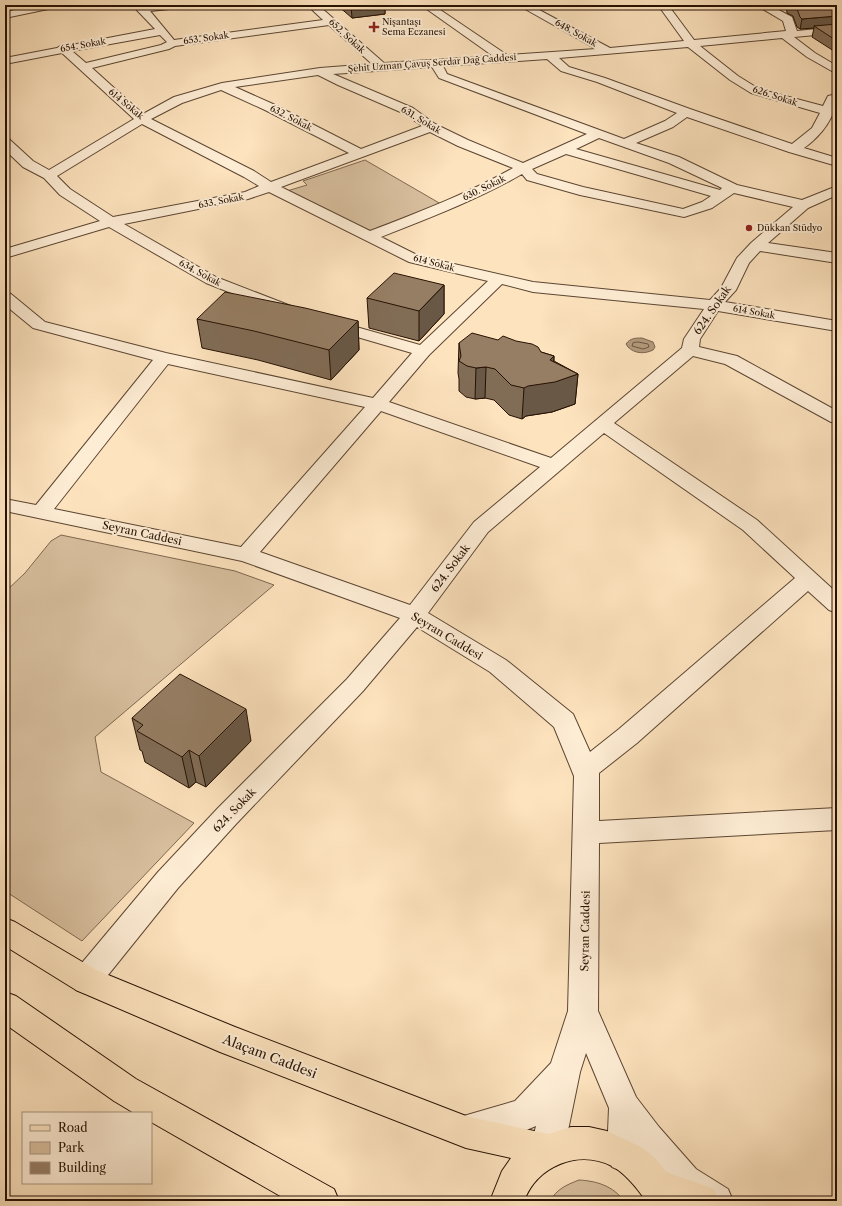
<svg xmlns="http://www.w3.org/2000/svg" width="842" height="1206" viewBox="0 0 842 1206" font-family="'Libre Caslon Text',serif">
<rect width="100%" height="100%" fill="#fde3be"/>
<filter id="stains"><feTurbulence type="fractalNoise" baseFrequency=".005" numOctaves="4"/><feColorMatrix values="0 0 0 0 .2 0 0 0 0 .09 0 0 0 0 .02 0 0 0 .5 -.17"/></filter>
<radialGradient id="worn" r=".72"><stop offset=".6" stop-color="#630" stop-opacity="0"/><stop offset="1" stop-color="#630" stop-opacity=".3"/></radialGradient>
<path fill="#d8bf9e" stroke="#7f6850" d="M365 160 441 204 372 231H365L287 191 307 185 303 181Z
M61 535 235 571 274 585 95 737 101 772 194 823 82 941 5 891V592L25 573 51 541Z
M579 1180C597 1181 613 1186 624 1201H550C557 1189 566 1185 579 1180Z"/>
<path fill="#b49c7e" stroke="#7b644d" d="M642 338 653 342 655 347 653 350C645 354 635 354 628 347L626 344C630 338 636 338 642 338Z"/>
<g fill="none" stroke-linecap="round" stroke-linejoin="round">
<path stroke="#6d5640" stroke-width="1" d="M638 342 648 344 649 347 643 349 632 346 633 343Z"/>
<defs>
<path id="minor" d="M39 5H58L53 8 5 18V12Z
M132 5H184L179 8 150 11 174 40 323 20 307 5H318L384 63 493 56 421 5H433L507 55 596 49 518 5H530L610 48 684 41 658 5H668L694 40 786 31 783 21 756 5H769L792 17 797 31 837 27V33L794 37 815 53 837 66V74L807 57 782 38 700 46 738 76 759 89 823 106 828 96 837 94C837 116 821 136 804 148L837 158V166L789 152 687 117 673 127 636 143 679 157 737 185 802 200 837 186V195L808 208 768 243 837 253V263L760 251 749 263 736 290 725 302 837 321V331L718 311 700 339 699 347 737 356 837 411V423L831 422 725 364 693 356 614 423 757 520 837 593V613L829 610 808 591 637 743 599 773V821L837 808V830L599 843 598 1011 636 1097 659 1127 696 1169 728 1189 733 1201H685L672 1193 640 1156 636 1167 624 1172 612 1167 607 1155 609 1108 586 1053 580 1072 564 1150 559 1162 547 1167 535 1162 530 1150 536 1126 524 1131 467 1147 455 1143 451 1131 455 1119 467 1115 515 1101 551 1063 568 1011 574 776 554 727 490 672 417 627 363 691 236 824 178 888 96 990 86 994 76 990 71 980 76 970 158 872 218 808 347 679 400 618 242 561 5 511V499L36 505 153 360 33 328 5 305V292L11 294 45 322 166 353 373 398 412 353 323 327 321 324 323 321 329 319 335 321 420 345 488 281 409 262 269 192 248 199 124 224 216 277 291 306 293 309 291 312 285 314 279 312 206 283 109 227 5 258V249L100 221 60 195 44 178 23 167 5 150V138L9 139 33 161 49 170 134 119 62 53 5 64V58L57 48 62 45 66 46 155 29ZM329 25 372 64 320 68 222 83 174 97 143 114 92 68 169 49 175 46ZM160 35 167 42 161 45 86 63 72 51ZM688 47 730 80 751 93 820 113 812 128 792 144 690 109 605 78 569 67 559 58ZM547 59 561 71 597 82 677 113 665 121 624 139 447 74 443 66ZM432 67 439 78 587 134 523 163 468 140 435 124 413 108 333 74ZM318 75 338 85 405 114 422 126 361 149 273 104 235 87ZM221 90 265 110 349 153 271 182 254 171 151 119 182 103ZM142 124 244 177 259 186 245 192 113 217 70 189 57 176ZM430 132 458 146 513 168C467 194 419 212 370 231L281 187ZM599 138 669 163 722 188 720 190 576 149ZM566 154 711 196 702 202 683 209 583 187 537 174 532 169ZM522 174 527 180 580 195 684 217 712 208 734 193 793 207 751 243 737 258 721 288 710 300 533 282 419 256 381 237C429 218 477 200 522 174ZM502 284 533 292 704 309 684 339 682 348 551 458 389 402 429 355ZM168 364 365 407 241 547 54 509ZM381 411 540 467 474 522 410 605 260 552ZM604 433 743 530 795 578 619 729 590 752 573 714 506 660 428 613 488 532Z"/>
<path id="major" d="M5 918 15 922 96 970 235 1027 466 1116 548 1134 571 1127H589L607 1131 643 1148 655 1158 666 1172 714 1189 719 1201H646C637 1188 626 1174 612 1166 578 1149 537 1166 524 1201H490L502 1171 511 1158 466 1148 220 1052 76 990 5 946Z
M5 992 16 996 136 1079 334 1189 339 1201H289L151 1122V1113H134L114 1101 5 1024Z"/>
</defs>
<use href="#minor" stroke="#5c4632" stroke-width="2"/>
<use href="#major" stroke="#261103" stroke-width="2"/>
<use href="#minor" fill="#feedd5" fill-rule="evenodd"/>
<use href="#major" fill="#fde3be" fill-rule="evenodd"/>
</g>
<path fill="#816c56" stroke="#261103" d="M337 5H385V14L352 18Z
M786 5H828L837 7V53L812 37 814 28 800 29 797 27 793 16 787 13Z
M444 285V314L419 341 369 328 367 298Z
M197 319 358 321 359 350 331 380 258 360 202 348Z
M459 343 541 352 554 356V361L578 374 575 404 552 412 526 416 522 419 509 415 494 400 485 398 475 399 466 397 459 391V379L458 373Z
M132 718 251 741 206 787 196 782 189 788 145 762 142 751 140 750Z"/>
<path fill="#695846" stroke="#261103" d="M351 5H385V14L352 18Z
M837 16V26H814V28L800 29 802 19Z
M444 285V314L419 341V311Z
M358 321 359 350 331 380 329 350Z
M554 356 552 382 578 374 575 404 552 412 526 416 522 419 524 388 550 360Z
M486 367 485 398 475 399 476 368Z
M246 709 251 741 206 787 199 756Z
M189 750 196 782 189 788 182 757Z"/>
<path fill="#967e64" stroke="#261103" d="M794 5H828L837 7V16L802 19 800 17 796 6Z
M837 24V41L814 26Z
M394 273 444 285 419 311 367 298Z
M225 292 305 308 358 321 329 350 254 331 197 319Z
M472 333 498 340 503 336 516 341 532 344 538 347 541 352 554 356 550 360 578 374 555 382 528 386 524 388 511 385 495 369 486 367 476 368 467 366 459 361 461 356 459 343Z
M180 674 246 709 199 756 189 750 182 757 137 731 143 725 132 718Z"/>
<g fill="#8f2418" stroke="#feedd5" stroke-width="1.5">
<path d="M372 21h4v4h4v4h-4v4h-4v-4h-4v-4h4z"/>
<circle cx="749" cy="228" r="4"/>
</g>
<g text-anchor="middle" stroke-width="4" stroke-linejoin="round" paint-order="stroke">
<g font-size="9" fill="#261103" stroke="#feedd5" text-anchor="start">
<text x="382" y="25">Nişantaşı<tspan x="382" dy="10">Sema Eczanesi</tspan></text>
<text x="757" y="231">Dükkan Stüdyo</text>
</g>
<g font-size="9" fill="#261103" stroke="#feedd5">
<text transform="translate(576 33) rotate(29)" y="3">648. Sokak</text>
<text transform="translate(347 36) rotate(43)" y="3">652. Sokak</text>
<text transform="translate(206 38) rotate(-8)" y="3">653. Sokak</text>
<text transform="translate(83 45) rotate(-10)" y="3">654. Sokak</text>
<text transform="translate(432 63) rotate(-4)" y="3">Şehit Uzman Çavuş Serdar Dağ Caddesi</text>
<text transform="translate(775 96) rotate(18)" y="3">626. Sokak</text>
<text transform="translate(126 104) rotate(40)" y="3">614 Sokak</text>
<text transform="translate(291 118) rotate(27)" y="3">632. Sokak</text>
<text transform="translate(421 120) rotate(31)" y="3">631. Sokak</text>
<text transform="translate(484 188) rotate(-26)" y="3">630. Sokak</text>
<text transform="translate(221 201) rotate(-11)" y="3">633. Sokak</text>
<text transform="translate(434 263) rotate(15)" y="3">614 Sokak</text>
<text transform="translate(200 273) rotate(28)" y="3">634. Sokak</text>
<text transform="translate(754 312) rotate(10)" y="3">614 Sokak</text>
</g>
<g font-size="11" fill="#261103" stroke="#feedd5">
<text transform="translate(712 310) rotate(-55)" y="4">624. Sokak</text>
<text transform="translate(142 533) rotate(12)" y="4">Seyran Caddesi</text>
<text transform="translate(450 568) rotate(-53)" y="4">624. Sokak</text>
<text transform="translate(447 636) rotate(31)" y="4">Seyran Caddesi</text>
<text transform="translate(234 810) rotate(-46)" y="4">624. Sokak</text>
<text transform="translate(585 931) rotate(-89)" y="4">Seyran Caddesi</text>
</g>
<g font-size="13" fill="#261103" stroke="#feedd5">
<text transform="translate(270 1056) rotate(21)" y="5">Alaçam Caddesi</text>
</g>
</g>
<rect width="842" height="1206" fill="none" stroke="#fde3be" stroke-width="20"/>
<rect x="6" y="6" width="830" height="1194" fill="none" stroke="#261103" stroke-width="2"/>
<rect x="10" y="10" width="822" height="1186" fill="none" stroke="#261103"/>
<rect x="22" y="1112" width="130" height="72" fill="#feedd5" stroke="#a89581"/>
<rect x="30" y="1125" width="20" height="6" fill="#fde3be" stroke="#a89581"/>
<text x="58" y="1132" font-size="12" fill="#261103">Road</text>
<rect x="30" y="1142" width="20" height="12" fill="#d8bf9e" stroke="#a89581"/>
<text x="58" y="1152" font-size="12" fill="#261103">Park</text>
<rect x="30" y="1162" width="20" height="12" fill="#967e64" stroke="#a89581"/>
<text x="58" y="1172" font-size="12" fill="#261103">Building</text>
<rect width="100%" height="100%" filter="url(#stains)"/>
<rect width="100%" height="100%" fill="url(#worn)"/>
</svg>
